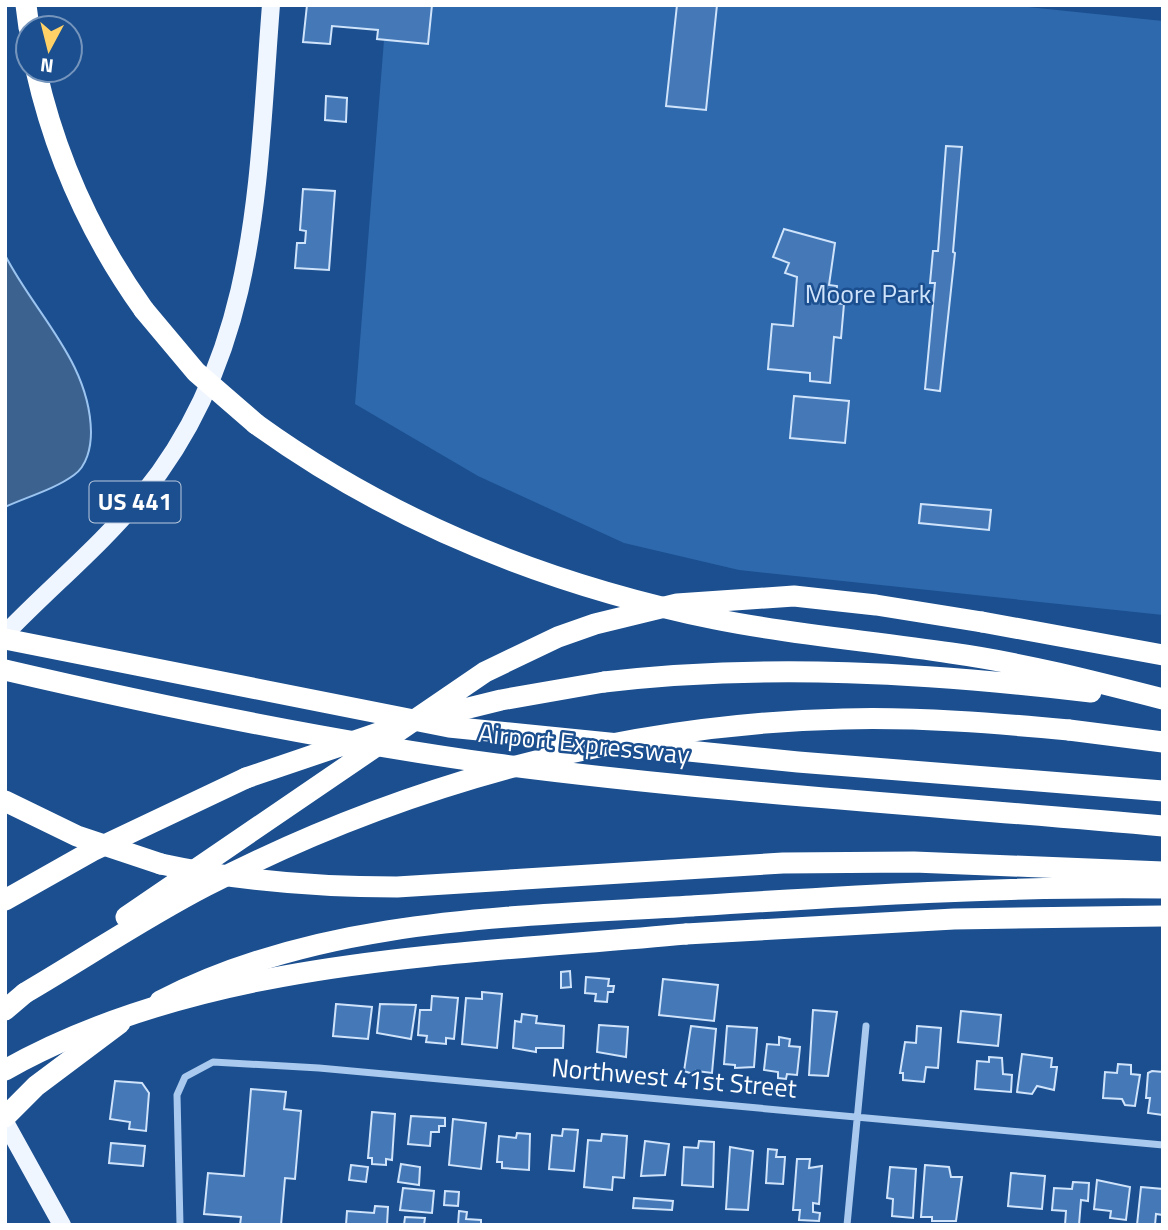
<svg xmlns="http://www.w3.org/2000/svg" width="1168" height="1230" viewBox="0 0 1168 1230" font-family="'Titillium Web',sans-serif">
<rect width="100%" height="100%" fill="#1b4f8f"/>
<path fill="#2e69ad" d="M432 5H1008L1163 21V615L739 570 624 543 478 476 355 404 384 40 428 44Z"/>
<path fill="#3c6290" stroke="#9cc4f0" stroke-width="2" d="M5 255C35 314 90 362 91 432 91 447 87 466 74 475 55 489 27 497 5 507Z"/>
<path fill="#4478b7" stroke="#cfe3fa" stroke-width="2" d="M307 5H432L428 44 377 39 378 30 332 26 330 44 303 42Z
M677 5H717L706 110 666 106Z
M326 96 347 98 346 122 325 120Z
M946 146 962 147 953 252 955 253 940 391 925 389 935 283H930L933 251H938Z
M303 189 335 191 329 270 295 268 297 243H305L306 231 300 230Z
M784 229 835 243 829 285 837 286 835 303 844 304 841 338 834 337 830 383 810 381V373L768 369 772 324 793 326 797 277 785 273 789 263 773 257Z
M794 396 849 401 845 443 790 438Z
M921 504 991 510 989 530 919 523Z
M570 971 571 987 561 988V972Z
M586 977 609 979 608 986H614L613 992H608L607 1002 595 1001 596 994 585 993Z
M663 979 718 985 714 1021 659 1015Z
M482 992 502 994 497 1048 462 1044 466 998 482 999Z
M432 996 458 998 454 1039 446 1038V1044L426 1042 427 1036 418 1035 420 1010H431Z
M336 1004 372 1007 368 1039 333 1036Z
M380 1004 416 1005 411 1039 377 1033Z
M813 1010 837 1012 828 1076 809 1075Z
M961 1011 1001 1015 998 1046 958 1042Z
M522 1014 537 1016 536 1023 564 1026 563 1048H536V1052L513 1048 515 1021 521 1022Z
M599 1025 628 1027 626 1057 597 1052Z
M691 1026 716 1029 712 1073 696 1071V1075L684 1071Z
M727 1026 757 1028 754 1067 735 1068V1065L724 1064Z
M917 1026 941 1028 938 1068 926 1067 924 1082 903 1080V1073H900L905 1042 916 1043Z
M779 1037 790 1039 789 1046 800 1047 797 1075 787 1074 786 1079 778 1078V1072L764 1070 767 1044 779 1045Z
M1022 1054 1052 1058 1051 1067H1057L1054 1090 1037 1086 1032 1094 1017 1092Z
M989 1057 1002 1058 1003 1074 1012 1075 1011 1092 975 1089 977 1061 989 1062Z
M1118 1064 1131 1065V1074L1140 1075 1135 1106 1125 1105 1122 1099 1103 1098 1105 1072 1117 1073Z
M1152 1071 1163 1072V1115L1148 1113 1150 1098H1146L1148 1073Z
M115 1081 142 1083 149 1093 146 1131 129 1129 130 1122 110 1119Z
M251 1089 286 1092 284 1109 301 1111 295 1179 285 1178 281 1225H240L241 1217 204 1214 208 1173 244 1176Z
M372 1112 395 1114 392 1160 386 1159V1165L372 1164V1158H368Z
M411 1116 445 1118V1126H439V1132H431L430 1146 408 1144Z
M453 1119 486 1123 481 1169 449 1165Z
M563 1129 578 1130 574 1171 549 1169 552 1135 562 1136Z
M517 1133 530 1134 529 1170 502 1168V1162H497L499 1136 516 1138Z
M602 1134 627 1136 624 1178 613 1177 612 1190 584 1187 588 1140 601 1141Z
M645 1141 669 1144 665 1175 641 1176Z
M699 1141 714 1142 713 1187 682 1185 684 1147 698 1148Z
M111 1143 145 1146 143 1166 109 1163Z
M730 1147 753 1151 748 1210 726 1209Z
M768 1149 777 1150 776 1157H785L783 1184 766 1183Z
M797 1159H810L809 1168 822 1166 819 1204 813 1203V1212L820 1213 819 1221 799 1220 800 1210H793Z
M401 1164 420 1167 419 1185 398 1182Z
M351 1165 368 1167 366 1182 349 1180Z
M925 1165 949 1167 951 1177H962L956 1221H932V1217H921Z
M890 1167 916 1169 913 1218 892 1216 893 1199 887 1198Z
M1011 1173 1045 1176 1042 1209 1008 1206Z
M1097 1180 1130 1187 1126 1220 1110 1218 1111 1211 1094 1209Z
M1073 1182 1089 1183 1088 1201 1081 1200 1079 1225H1065L1066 1211 1052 1210 1054 1188 1072 1189Z
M1141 1187 1163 1189V1215L1156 1214 1155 1225H1137Z
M403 1188 434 1191 432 1213 400 1210Z
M445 1191 459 1192 458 1206 444 1205Z
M634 1198 673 1201 672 1210 633 1208Z
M375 1206 388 1207 387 1225H346L347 1211 374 1213Z
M459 1211 467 1212 466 1219 481 1220V1225H458Z
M405 1217 425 1218 424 1225H404Z"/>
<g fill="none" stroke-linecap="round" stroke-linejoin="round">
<path stroke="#a9c9ee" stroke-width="7" d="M180 1225 177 1095 185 1077 213 1062 319 1068 1163 1145
M847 1225 866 1026"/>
<path stroke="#f0f6ff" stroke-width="18" d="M5 634C50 587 102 545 143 494 260 350 257 180 271 5
M5 1122 62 1225"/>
<path stroke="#fff" stroke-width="21" d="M26 5 29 28
M36 70C56 159 91 236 144 310
M256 424C393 523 550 585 715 619 793 635 873 641 951 653 1023 663 1093 681 1163 699
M982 622 1163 655
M5 639 449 727 798 762 1163 791
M5 670C168 708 330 741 496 764 717 793 941 806 1163 826
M604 682C768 663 928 673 1091 692
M1069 730 1163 742
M161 864C239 881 316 887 397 887L783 863 914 862 1163 872
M5 900 92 851 246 778
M686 934 954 919 1163 916
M160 1001C323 917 513 917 692 906 849 896 1005 886 1163 888
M5 1010 25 993
M5 1117 36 1086 120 1023"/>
<path stroke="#fff" stroke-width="21" d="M144 310 196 372 256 424
M428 718 501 700 604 682
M246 778 390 729
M5 801 77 836 161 864
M126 917 485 672 558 637 595 624 677 604 794 596 876 605 982 622
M25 993C85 958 144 918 206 886 402 785 621 724 843 719 918 717 994 723 1069 730
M5 1070C205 957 462 955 686 934"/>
</g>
<g text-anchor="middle" stroke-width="5" stroke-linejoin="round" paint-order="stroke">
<rect fill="#1b4f8f" stroke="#bbcadd" stroke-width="2" x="89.5" y="481.5" width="91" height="41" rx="5"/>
<g font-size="24" font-weight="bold" fill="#fff">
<text x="135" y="510">US 441</text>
</g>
<g font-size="26" fill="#cfe3fa" stroke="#1b4f8f">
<text x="868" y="303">Moore Park</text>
</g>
<g font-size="26" fill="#fff" stroke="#1b4f8f">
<text transform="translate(584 744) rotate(6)" y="9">Airport Expressway</text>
<text transform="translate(674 1078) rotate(5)" y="9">Northwest 41st Street</text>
</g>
</g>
<rect width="1168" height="1230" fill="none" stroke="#ffffff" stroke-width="14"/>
<g transform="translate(49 49) rotate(187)"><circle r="33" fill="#1b4f8f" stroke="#7695bc" stroke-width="2"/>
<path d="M0-5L12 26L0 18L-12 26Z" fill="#ffd166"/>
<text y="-10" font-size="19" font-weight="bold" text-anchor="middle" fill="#ffffff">N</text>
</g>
</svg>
